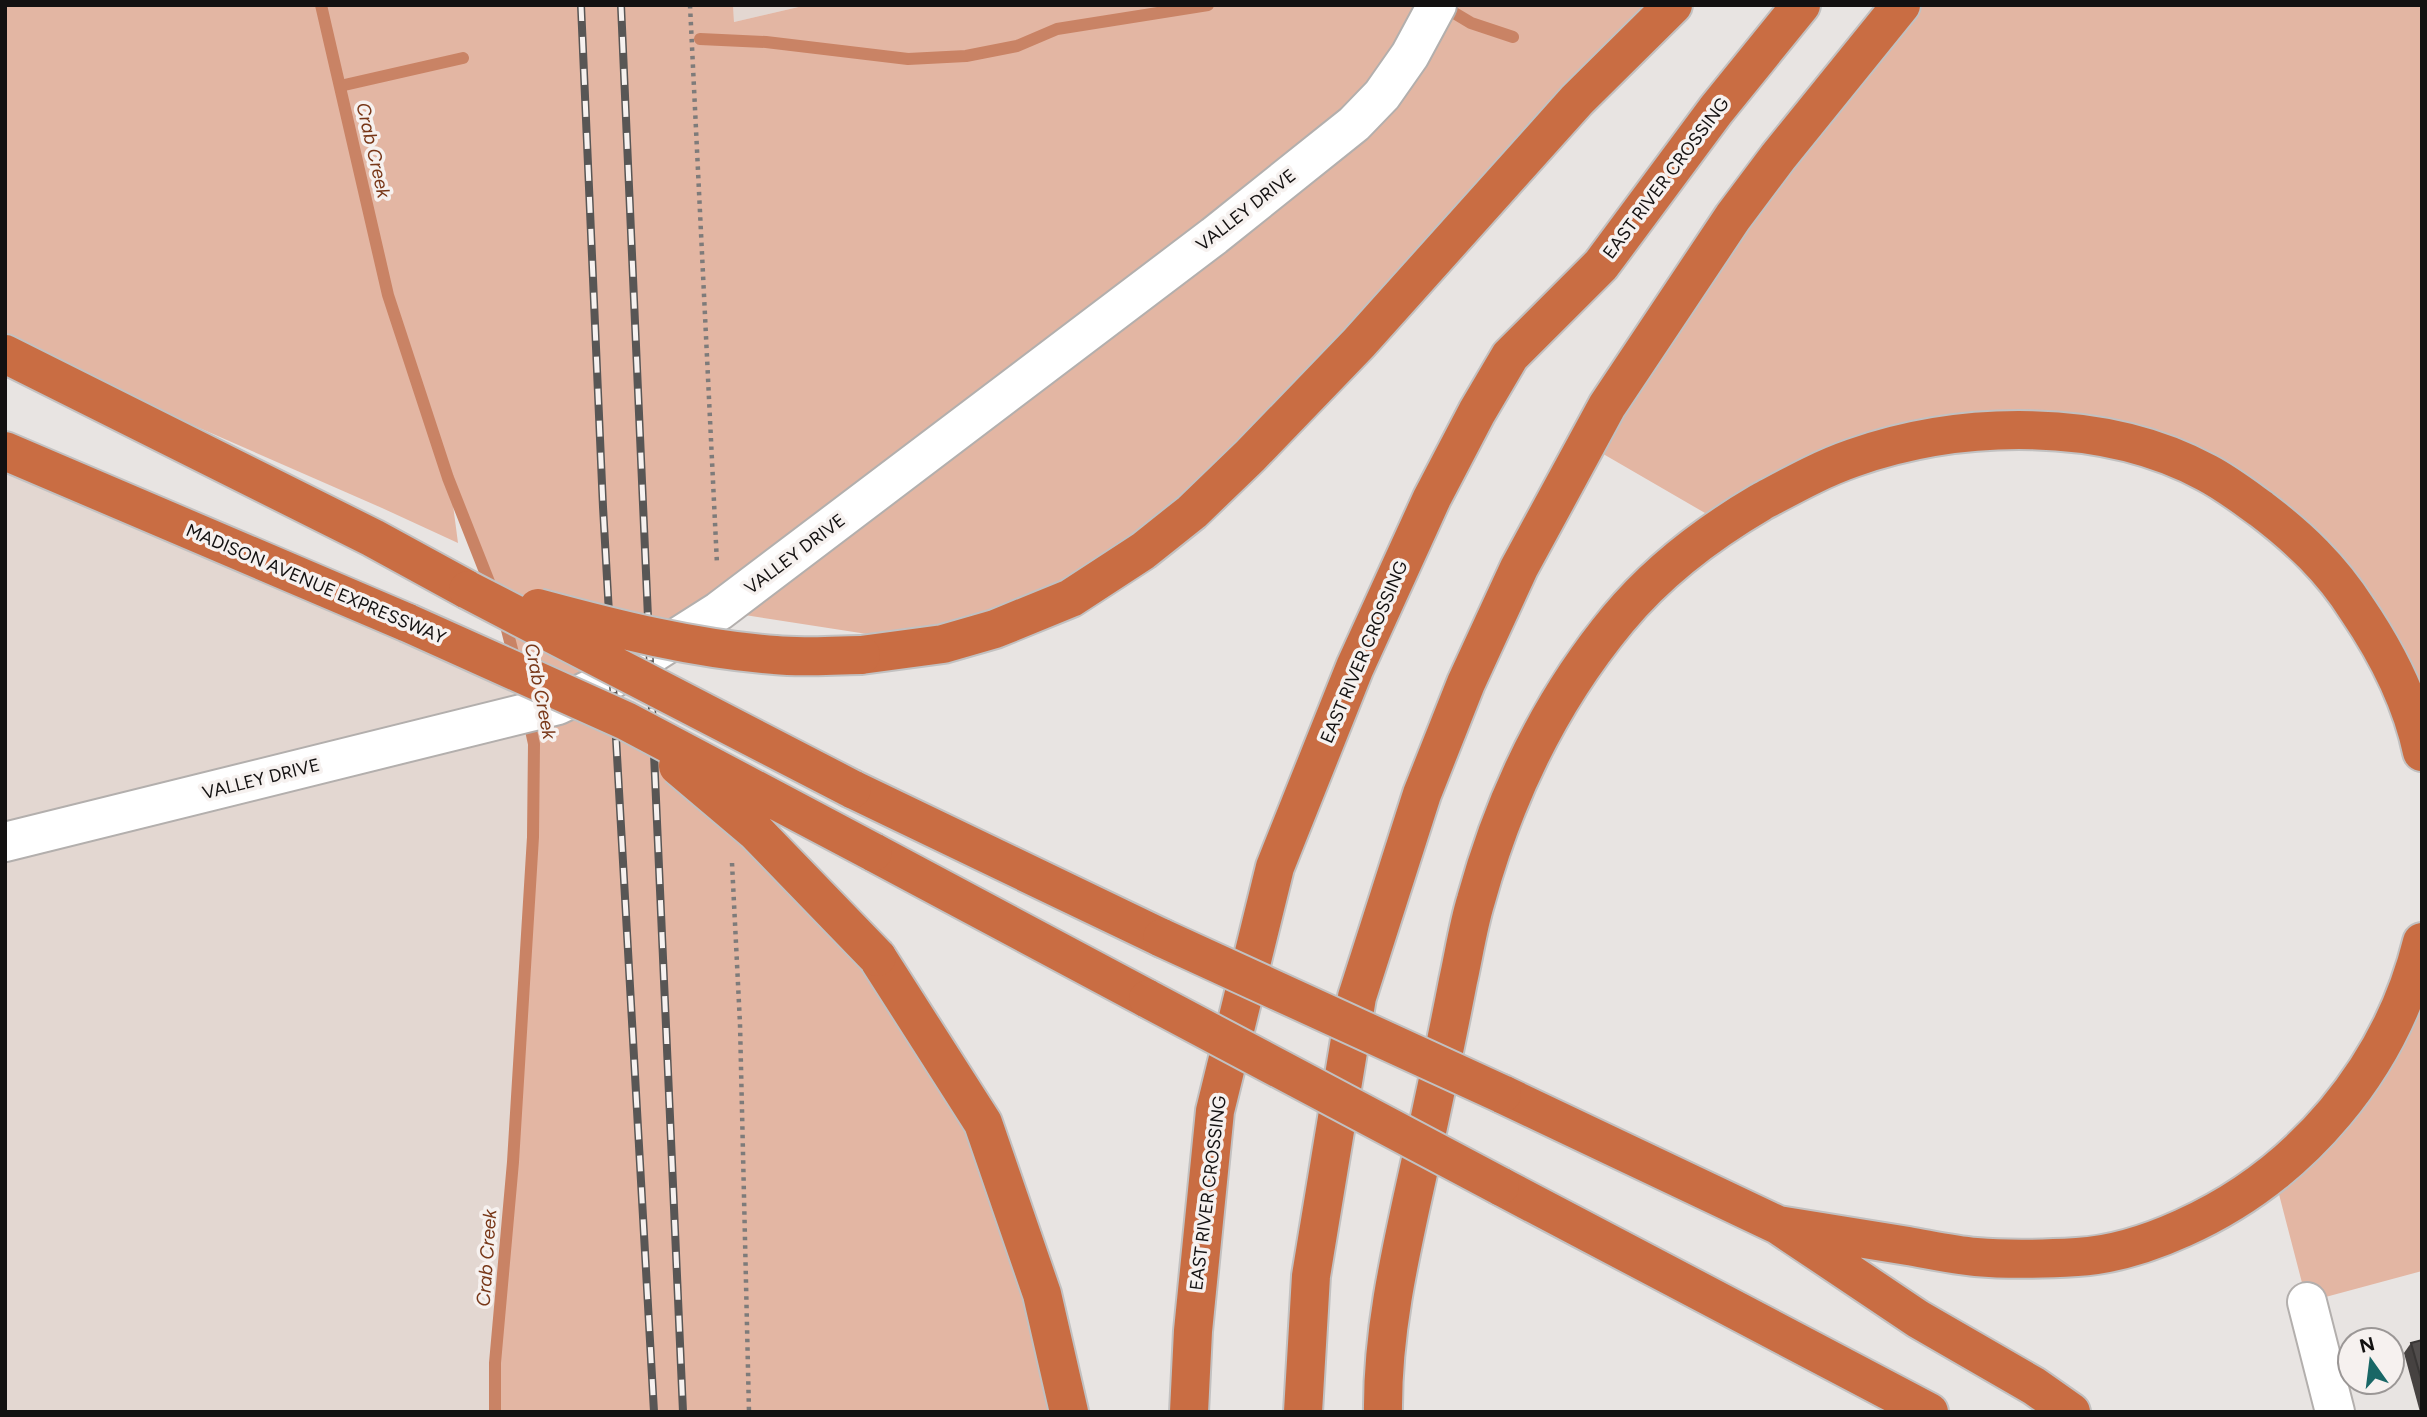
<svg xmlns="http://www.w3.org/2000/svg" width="2427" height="1417" viewBox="0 0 2427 1417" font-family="Figtree,sans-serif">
<rect width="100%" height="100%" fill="#e8e4e2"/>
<path fill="#e3d7d1" d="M733 5H807L734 22Z
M5 444 523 674 519 715 534 744 533 837 495 1363V1412H5Z"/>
<path fill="#e3b6a3" d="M5 5H733L734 22 807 5H1673L1192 512 991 619 867 634 719 611 613 679 626 721 756 832 983 1123 1069 1412H495V1363L533 837 534 744 529 713 519 715 509 632 450 482 458 543 382 508 5 343Z
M1901 5H2422V752L2382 647 2205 472 1972 431 1724 524 1586 444Z
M2422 942V1271L2307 1302 2274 1175 2312 1140Z"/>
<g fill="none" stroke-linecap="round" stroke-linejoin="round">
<path stroke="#c98365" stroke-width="12" d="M321 5 388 295 448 478 493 592
M1441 5 1471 23 1513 37
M700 39 766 42 908 59 966 56 1017 46 1057 29 1208 5
M340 86 463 58
M504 618 516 665
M495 1412V1363L513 1162 533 837 534 744 528 717"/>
<defs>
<path id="minor" d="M5 842 558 705 612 679 719 611 1214 236 1354 124 1382 95 1410 55 1437 5
M2307 1302 2335 1412"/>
<path id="highway" d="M5 354 373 538 468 590
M5 451 408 623
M861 655 943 644 995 629 1071 598 1143 551 1192 512 1250 456 1359 343 1577 100 1673 5
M852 789 1162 938
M873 852 1148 999
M877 957 983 1123 1042 1294 1069 1412
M1502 1094 1778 1225 1918 1319 2034 1386 2071 1412
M1500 1186 1929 1412
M1778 1225C1821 1232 1865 1239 1908 1246 1931 1250 1953 1255 1976 1257 2009 1260 2043 1259 2077 1257 2113 1255 2150 1243 2183 1228 2301 1175 2391 1068 2422 942
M1189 1412 1193 1331 1215 1111 1275 867 1355 667 1432 498 1477 412 1510 356 1601 265 1716 110 1801 5
M1303 1412 1311 1276 1357 997 1422 794 1466 683 1519 568 1607 406 1733 217 1778 157 1901 5
M1383 1412C1382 1318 1407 1227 1426 1136 1437 1085 1448 1033 1458 981 1464 954 1468 926 1476 900 1504 798 1550 701 1618 619 1657 572 1708 533 1761 502 1791 486 1821 469 1853 458 1961 420 2104 417 2207 473 2226 483 2243 496 2261 509 2299 538 2331 568 2357 609 2387 653 2411 699 2422 752"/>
</defs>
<use href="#minor" stroke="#b3afad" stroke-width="42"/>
<use href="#highway" stroke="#c2c1c1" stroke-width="42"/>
<path stroke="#7e7b7a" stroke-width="4.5" stroke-dasharray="3.5 5" stroke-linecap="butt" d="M690 5 717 564
M732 863 740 1024 749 1412"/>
<use href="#minor" stroke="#fff" stroke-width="38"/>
<use href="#highway" stroke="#c96d43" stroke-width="38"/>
<defs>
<path id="rail" d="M581 5 603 507 654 1412
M621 5 683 1412"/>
</defs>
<use href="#rail" stroke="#585655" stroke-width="8"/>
<use href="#rail" stroke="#f6f1ef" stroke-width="5" stroke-dasharray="16" stroke-linecap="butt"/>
<defs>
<path id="highway-bridge" d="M468 590 852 789
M538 608C616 629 694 649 775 655 803 658 833 655 861 655
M408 623 626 721 873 852
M678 766 756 832 877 957
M1162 938 1502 1094
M1148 999 1500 1186"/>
</defs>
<use href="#highway-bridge" stroke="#c2c1c1" stroke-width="42" stroke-linecap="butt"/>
<use href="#highway-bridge" stroke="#c96d43" stroke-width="38"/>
</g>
<path fill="#464241" d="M2422 1340V1412H2420L2404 1353 2411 1343Z"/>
<path fill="#514d4c" stroke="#393635" stroke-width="2" d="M2422 1340V1382L2411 1343Z"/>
<g text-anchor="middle" stroke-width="7" stroke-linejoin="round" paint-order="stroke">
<g font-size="18" fill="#131111" stroke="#f6f1ef">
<text transform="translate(1666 178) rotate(-53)" y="6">EAST RIVER CROSSING</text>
<text transform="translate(1246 210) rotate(-38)" y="6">VALLEY DRIVE</text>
<text transform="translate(795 554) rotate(-37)" y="6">VALLEY DRIVE</text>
<text transform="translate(316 584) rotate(23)" y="6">MADISON AVENUE EXPRESSWAY</text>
<text transform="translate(1364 652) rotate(-67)" y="6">EAST RIVER CROSSING</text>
<text transform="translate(261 779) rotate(-14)" y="6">VALLEY DRIVE</text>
<text transform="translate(1208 1193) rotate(-83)" y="6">EAST RIVER CROSSING</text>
</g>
<g font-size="19" font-style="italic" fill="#783718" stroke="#f6f1ef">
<text transform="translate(374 150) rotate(77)" y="7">Crab Creek</text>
<text transform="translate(541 691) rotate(79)" y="7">Crab Creek</text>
<text transform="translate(486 1258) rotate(-86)" y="7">Crab Creek</text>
</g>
</g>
<rect width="2427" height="1417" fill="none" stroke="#131111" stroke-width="14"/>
<g transform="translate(2371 1361) rotate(346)"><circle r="33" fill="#f6f1ef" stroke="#9b9796" stroke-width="2"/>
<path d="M0-5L12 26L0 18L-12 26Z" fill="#196766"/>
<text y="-10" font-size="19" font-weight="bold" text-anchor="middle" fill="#131111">N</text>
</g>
</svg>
